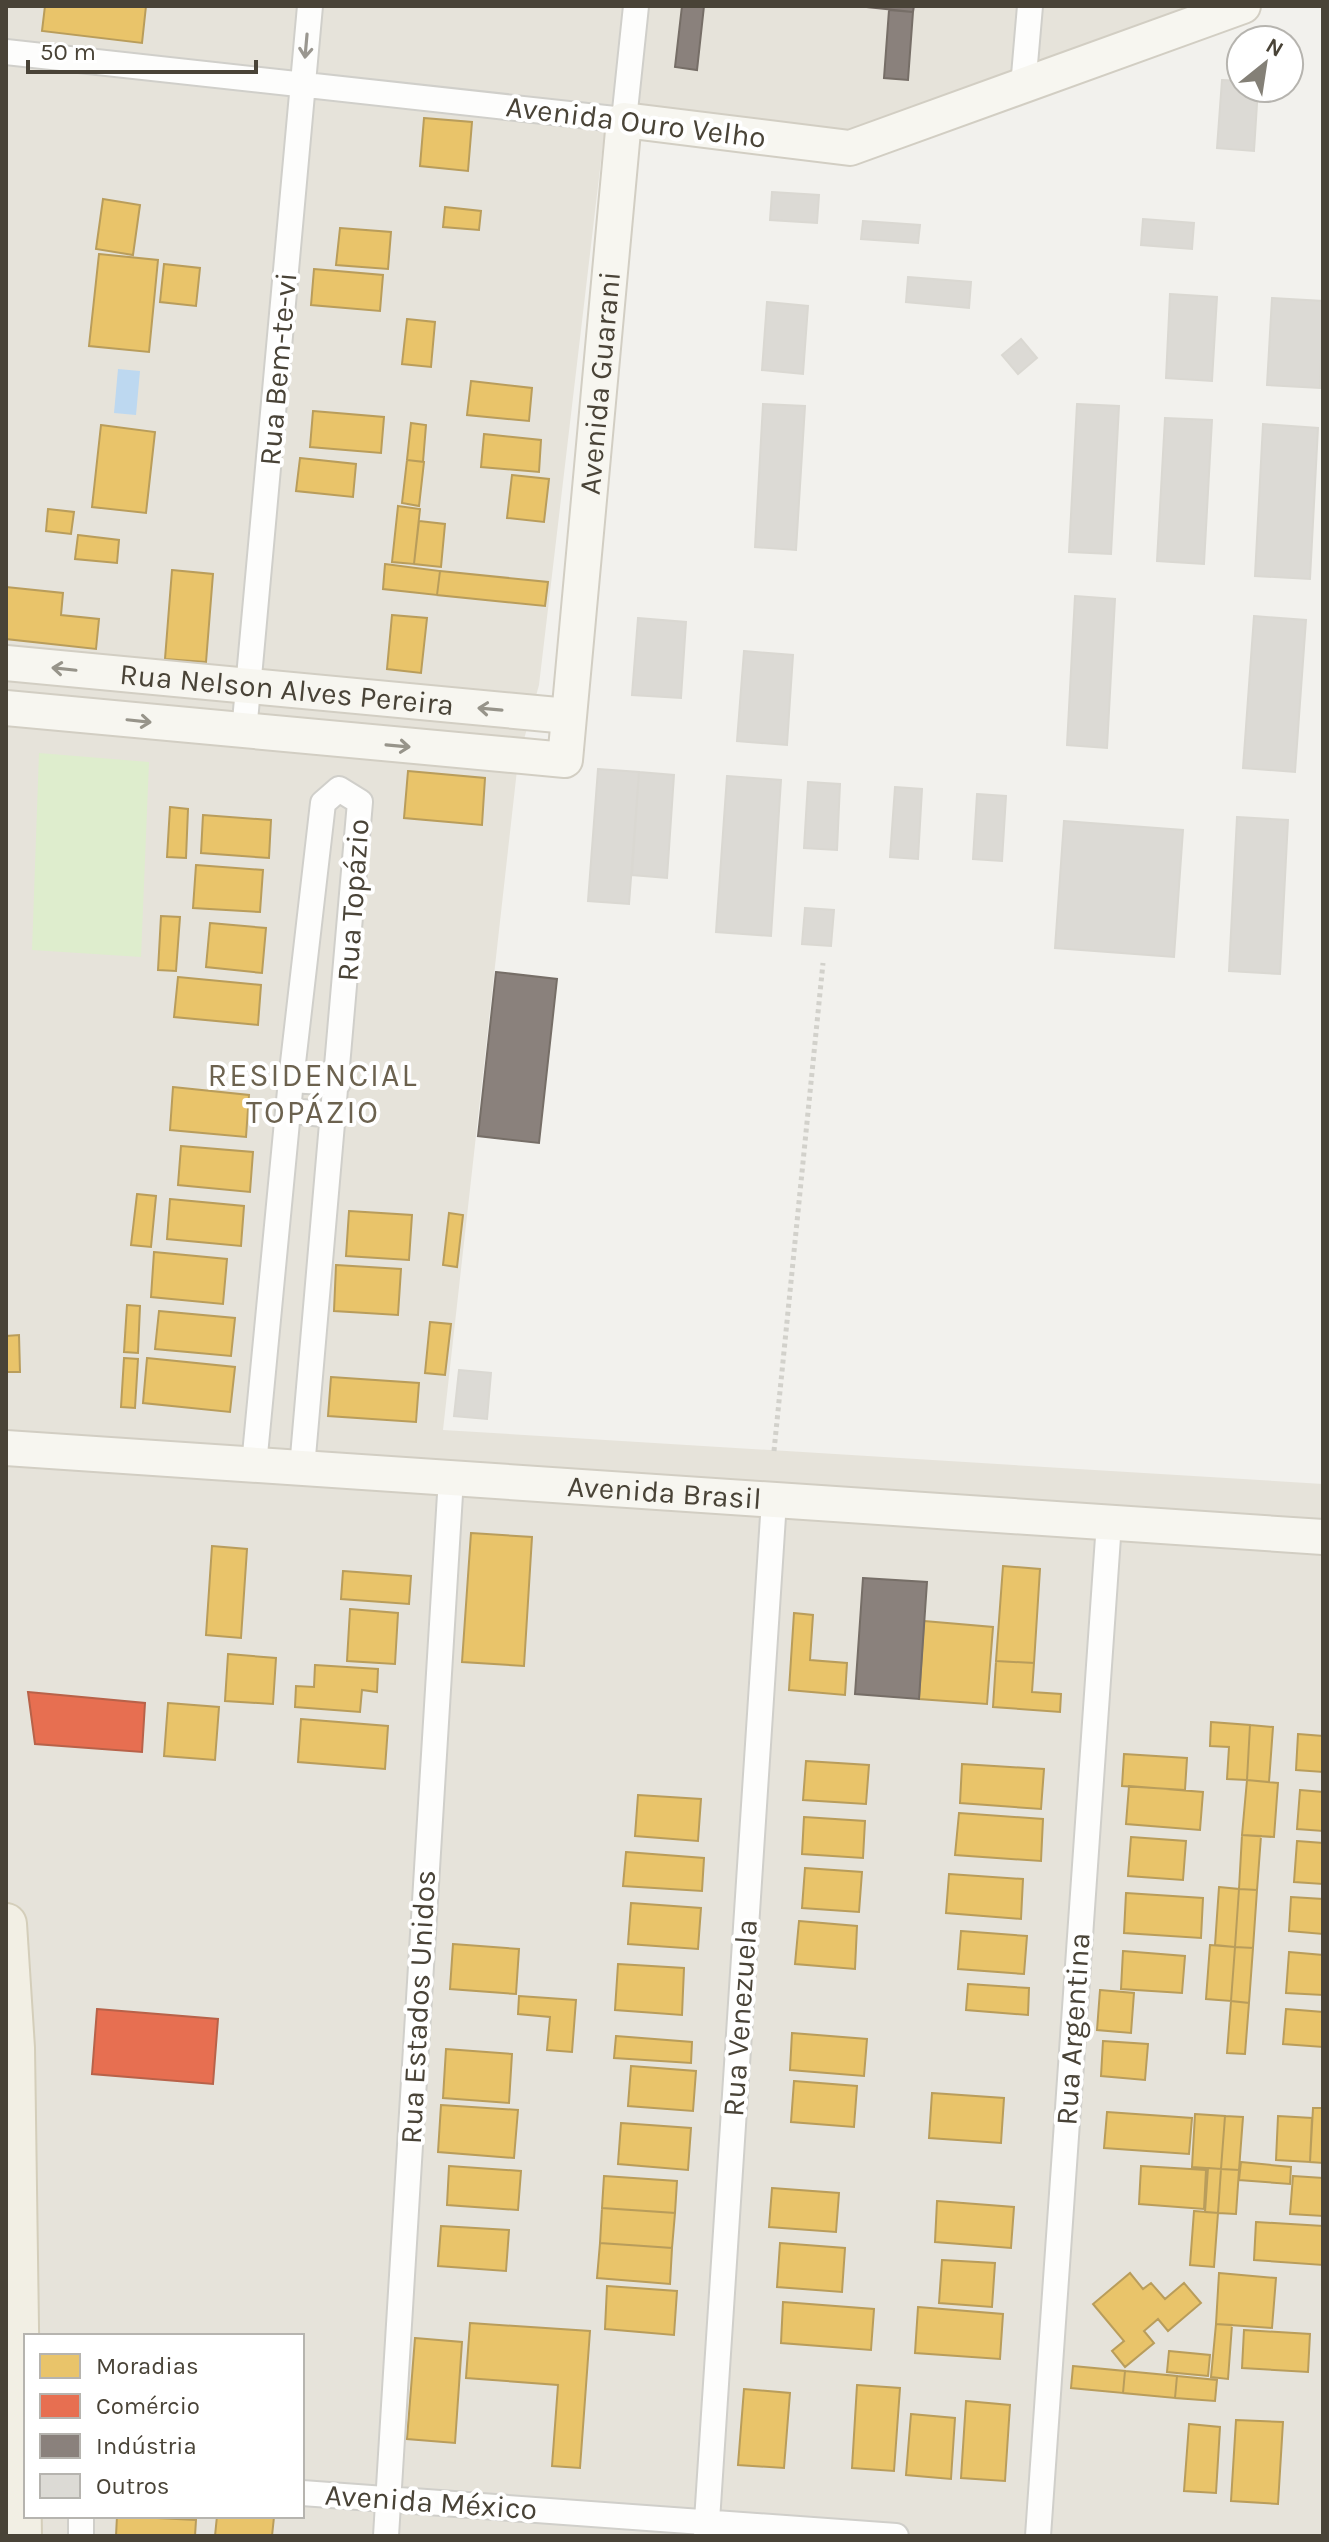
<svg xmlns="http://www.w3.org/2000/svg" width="1329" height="2542" viewBox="0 0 1329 2542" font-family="Karla,sans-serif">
<rect width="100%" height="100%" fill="#f2f1ed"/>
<path fill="#e6e3da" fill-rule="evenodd" d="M6 6H1222L1009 81 841 132 607 110 539 685 518 761 443 1430 1323 1484V2536H6ZM26 2336H302V2516H26Z"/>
<path fill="#deedcd" d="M39 753 149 762 141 957 32 950Z"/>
<path fill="#bdd8f0" d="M118 369 140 371 136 415 114 413Z"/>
<path fill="#e9c46a" stroke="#b99d5b" stroke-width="2" d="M45 6H146L142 43 42 31Z
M424 118 472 122 468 171 420 166Z
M103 199 140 205 133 255 96 249Z
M445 207 481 211 479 230 443 227Z
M340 228 391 232 388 269 336 265Z
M99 254 158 260 149 352 89 346Z
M164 264 200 268 196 306 160 302Z
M314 269 383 275 380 311 311 305Z
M407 319 435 322 431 367 402 364Z
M471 381 532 388 529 421 467 415Z
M313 411 384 417 381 453 310 447Z
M411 423 426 425 423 462 407 460Z
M101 425 155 432 146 513 92 507Z
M484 434 541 440 539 472 481 467Z
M300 458 356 464 353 497 296 491Z
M407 460 424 462 419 506 402 503Z
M512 475 549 479 544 522 507 518Z
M398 506 420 509 414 564 392 562Z
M48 509 74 512 71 534 46 531Z
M419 521 445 524 441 567 414 564Z
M78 535 119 540 117 563 75 559Z
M385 564 440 571 437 595 383 589Z
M172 570 213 574 206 662 165 659Z
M440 571 548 582 545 606 437 595Z
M6 587 63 593 61 615 99 619 96 649 6 639Z
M392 615 427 618 421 673 387 669Z
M408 771 485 778 482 825 404 818Z
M170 807 188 809 186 858 167 857Z
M203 815 271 820 269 858 201 853Z
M196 865 263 870 260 912 193 908Z
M161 916 180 917 176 971 158 970Z
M210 923 266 928 262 973 206 967Z
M178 977 261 985 258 1025 174 1017Z
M173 1087 249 1095 246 1137 170 1130Z
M181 1146 253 1152 250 1192 178 1185Z
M137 1194 156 1196 151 1247 131 1245Z
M170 1199 244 1206 241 1246 167 1239Z
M349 1211 412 1215 409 1260 346 1256Z
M449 1213 463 1215 457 1267 443 1265Z
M154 1252 227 1259 223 1304 151 1297Z
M336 1265 401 1269 398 1315 334 1311Z
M127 1305 140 1306 138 1353 124 1352Z
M159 1311 235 1318 231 1356 155 1349Z
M430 1322 451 1324 445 1375 425 1373Z
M19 1335 20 1372H6V1336Z
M124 1358 138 1359 135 1408 121 1407Z
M147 1358 235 1367 230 1412 143 1403Z
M331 1377 419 1383 416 1422 328 1416Z
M471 1533 532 1537 524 1666 462 1662Z
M212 1546 247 1549 241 1638 206 1635Z
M1003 1566 1040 1569 1034 1663 996 1661Z
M343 1571 411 1576 409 1604 341 1599Z
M350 1609 398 1613 395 1664 347 1661Z
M794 1613 813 1615 810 1660 847 1663 845 1695 789 1690Z
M924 1621 993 1627 987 1704 919 1699Z
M228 1654 276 1658 273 1704 225 1701Z
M996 1661 1034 1663 1032 1692 1061 1694 1060 1712 993 1707Z
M315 1665 378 1669 377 1692 362 1690 360 1712 295 1707 296 1686 314 1687Z
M168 1703 219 1707 215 1760 164 1756Z
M301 1719 388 1726 385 1769 298 1762Z
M1211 1722 1250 1725 1247 1780 1227 1779 1229 1747 1210 1746Z
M1250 1725 1273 1727 1269 1782 1247 1780Z
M1298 1734 1323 1736V1772L1296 1770Z
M1124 1754 1187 1758 1185 1790 1122 1786Z
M806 1761 869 1765 866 1804 803 1800Z
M962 1764 1044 1769 1041 1809 960 1803Z
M1247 1780 1278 1783 1274 1837 1242 1835Z
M1129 1786 1203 1792 1200 1830 1126 1824Z
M1300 1790 1323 1792V1831L1297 1829Z
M638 1795 701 1799 698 1841 635 1836Z
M959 1813 1043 1819 1041 1861 955 1855Z
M804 1817 865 1821 863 1858 802 1854Z
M1242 1835 1261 1836 1257 1890 1239 1889Z
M1131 1837 1186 1841 1183 1880 1128 1876Z
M1297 1841 1323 1843V1884L1294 1882Z
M626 1852 704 1858 702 1891 623 1886Z
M805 1868 862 1872 859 1912 802 1908Z
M949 1874 1023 1879 1021 1919 946 1913Z
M1219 1887 1239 1889 1235 1947 1215 1945Z
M1239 1889 1257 1890 1253 1948 1235 1947Z
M1126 1893 1203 1898 1201 1938 1124 1933Z
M1291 1897 1323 1899V1934L1289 1931Z
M631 1903 701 1908 698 1949 628 1944Z
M799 1921 857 1926 855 1969 795 1964Z
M961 1931 1027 1936 1024 1974 958 1969Z
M453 1944 519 1949 516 1994 450 1989Z
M1210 1945 1235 1947 1231 2001 1206 1999Z
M1235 1947 1253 1948 1249 2003 1231 2001Z
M1123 1951 1185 1956 1182 1993 1121 1989Z
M1289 1952 1323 1955V1995L1286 1993Z
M618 1964 684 1968 682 2015 615 2010Z
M968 1984 1029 1988 1028 2015 966 2010Z
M1100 1990 1134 1993 1131 2033 1097 2030Z
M519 1996 576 2000 572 2052 547 2050 550 2017 518 2014Z
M1231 2001 1249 2003 1245 2054 1227 2053Z
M1286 2009 1323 2012V2047L1283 2044Z
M792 2033 867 2039 864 2076 790 2070Z
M616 2036 692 2042 691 2063 614 2058Z
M1103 2041 1148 2044 1145 2080 1101 2076Z
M446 2049 512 2054 509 2103 443 2098Z
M631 2066 696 2071 693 2111 628 2106Z
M794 2081 857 2086 854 2127 791 2122Z
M932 2093 1004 2098 1001 2143 929 2138Z
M441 2105 518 2110 514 2158 438 2152Z
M1313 2108H1323V2163L1310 2162Z
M1107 2112 1192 2118 1189 2154 1104 2148Z
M1195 2114 1225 2116 1221 2169 1192 2167Z
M1225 2116 1243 2117 1239 2170 1221 2169Z
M1278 2116 1312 2118 1310 2162 1276 2160Z
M621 2123 691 2128 688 2170 618 2164Z
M1241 2162 1291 2167 1290 2184 1239 2180Z
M449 2166 521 2171 518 2210 447 2205Z
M1141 2166 1206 2170 1204 2209 1139 2204Z
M1208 2168 1221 2169 1218 2213 1205 2212Z
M1221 2169 1239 2170 1236 2214 1218 2213Z
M604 2176 677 2181 675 2213 602 2208Z
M1293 2176 1323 2178V2216L1290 2214Z
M772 2188 839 2193 836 2232 769 2227Z
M937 2201 1014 2207 1011 2248 935 2242Z
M602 2208 675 2213 672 2248 600 2243Z
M1194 2211 1218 2213 1214 2267 1190 2265Z
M1256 2222 1323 2226V2265L1254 2260Z
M441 2226 509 2230 506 2271 438 2266Z
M600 2243 672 2248 670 2284 597 2278Z
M780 2243 845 2248 842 2292 777 2287Z
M942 2260 995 2263 992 2307 939 2303Z
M1130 2273 1143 2289 1151 2283 1165 2299 1184 2283 1201 2303 1168 2331 1158 2319 1144 2331 1154 2343 1125 2367 1112 2351 1124 2341 1093 2304Z
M1219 2273 1276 2278 1272 2328 1216 2324Z
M607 2286 677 2291 674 2335 605 2329Z
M783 2302 874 2309 871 2350 781 2343Z
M918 2307 1003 2314 1000 2359 915 2353Z
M470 2323 590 2331 580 2468 552 2466 558 2385 466 2378Z
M1216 2324 1232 2325 1228 2379 1211 2377Z
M1244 2330 1310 2334 1308 2372 1242 2368Z
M415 2338 462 2342 455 2443 407 2439Z
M1169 2351 1210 2355 1208 2376 1167 2372Z
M1073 2366 1125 2371 1123 2393 1071 2388Z
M1125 2371 1177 2376 1175 2398 1123 2393Z
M1177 2376 1217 2380 1215 2401 1175 2398Z
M857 2385 900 2388 894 2471 852 2468Z
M744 2389 790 2393 784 2468 738 2465Z
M966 2401 1010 2405 1005 2481 961 2478Z
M911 2414 955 2418 951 2479 906 2475Z
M1236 2420 1283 2422 1278 2504 1231 2501Z
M1189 2424 1220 2427 1216 2493 1184 2491Z
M117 2516 196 2520 195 2536H116Z
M217 2516 274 2517 272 2536H215Z"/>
<path fill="#e76f51" stroke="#b86249" stroke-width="2" d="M28 1692 145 1703 142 1752 35 1744Z
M97 2009 218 2019 213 2084 92 2074Z"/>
<path fill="#8a817c" stroke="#766e67" stroke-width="2" d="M682 6H704L697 70 675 67Z
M857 6H914L913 12Z
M889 10 913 12 908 80 884 78Z
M496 972 557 979 539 1143 478 1136Z
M863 1578 927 1582 919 1699 855 1694Z"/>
<path fill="#dcdad5" stroke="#dad8d2" stroke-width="2" d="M1222 80 1241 81V88H1258L1254 151 1217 148Z
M772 192 819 195 817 223 770 220Z
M1143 219 1194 223 1192 249 1141 245Z
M863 221 920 225 918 243 861 239Z
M908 277 971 282 969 308 906 302Z
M1170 294 1217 297 1212 381 1166 378Z
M1272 298 1323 301 1320 388 1267 385Z
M767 302 808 306 803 374 762 370Z
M1021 339 1037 358 1018 374 1002 355Z
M763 404 805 406 796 550 755 547Z
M1077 404 1119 406 1111 554 1069 552Z
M1165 418 1212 420 1204 564 1157 561Z
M1263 424 1318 428 1310 579 1255 576Z
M1075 596 1115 599 1107 748 1067 745Z
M1254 616 1306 620 1295 772 1243 768Z
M638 618 686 622 681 698 632 695Z
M744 651 793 655 787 745 737 741Z
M598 769 639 772 629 904 588 901Z
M639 772 674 775 667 878 632 875Z
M727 776 781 780 771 936 716 932Z
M808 782 840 784 837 850 804 848Z
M895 787 922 789 918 859 890 857Z
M977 794 1006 796 1002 861 973 859Z
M1237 817 1288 820 1280 974 1229 971Z
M1064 821 1183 830 1174 957 1055 948Z
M805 908 834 910 831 946 802 944Z
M459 1370 491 1373 487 1419 454 1416Z"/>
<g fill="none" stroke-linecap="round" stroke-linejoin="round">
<defs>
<path id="street" d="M6 52 624 120 636 6
M1023 87 1030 6
M244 732 310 6
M291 1080 338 1083
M291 1111 335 1115
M254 1465 291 1080 323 803 339 789 360 802 302 1468
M302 2493 896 2536
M81 2516V2536
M386 2536 451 1478
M706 2536 774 1501
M1038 2536 1109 1523"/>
<g id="secondary">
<path id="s1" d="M6 663 568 716"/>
<path id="s2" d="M6 708 565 760 624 120 850 148 1243 6"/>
<path id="s3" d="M6 1448 1323 1537"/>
</g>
<path id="primary" d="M6 1924 14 2048 21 2536"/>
</defs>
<use href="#street" stroke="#d0cfca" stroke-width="28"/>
<use href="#secondary" stroke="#d2cec3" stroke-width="38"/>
<use href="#primary" stroke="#d4ceba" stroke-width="44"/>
<path stroke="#d2d1cb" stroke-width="5" stroke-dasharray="4 4" stroke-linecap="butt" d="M774 1451 823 963"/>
<use href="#street" stroke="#fdfdfc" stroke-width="24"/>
<use href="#secondary" stroke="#f7f6f0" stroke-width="34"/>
<use href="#primary" stroke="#f2efe4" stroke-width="40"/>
</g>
<defs><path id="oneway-shaft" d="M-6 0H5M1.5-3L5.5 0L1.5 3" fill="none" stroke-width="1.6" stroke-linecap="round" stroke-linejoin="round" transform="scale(2)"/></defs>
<use stroke="#9a9790" href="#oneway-shaft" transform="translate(306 46) rotate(95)"/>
<g stroke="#97948a">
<use href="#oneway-shaft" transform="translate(64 669) rotate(-174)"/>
<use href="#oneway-shaft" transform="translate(490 709) rotate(-175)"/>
<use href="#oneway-shaft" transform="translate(139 721) rotate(6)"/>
<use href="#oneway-shaft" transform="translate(398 746) rotate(5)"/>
</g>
<g text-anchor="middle" stroke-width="8" stroke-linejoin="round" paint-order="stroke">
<g font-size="30" fill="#494337" stroke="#fff">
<text transform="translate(636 122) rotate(7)" y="10">Avenida Ouro Velho</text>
<text transform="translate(278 369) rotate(-85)" y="10">Rua Bem-te-vi</text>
<text dy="10" stroke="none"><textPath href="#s2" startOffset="940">Avenida Guarani</textPath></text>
<text dy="10" stroke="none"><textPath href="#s1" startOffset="282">Rua Nelson Alves Pereira</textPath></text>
<text transform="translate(353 900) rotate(-86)" y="10">Rua Topázio</text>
<text dy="10" stroke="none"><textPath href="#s3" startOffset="660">Avenida Brasil</textPath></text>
<text transform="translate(418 2007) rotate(-87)" y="10">Rua Estados Unidos</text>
<text transform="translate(740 2018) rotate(-86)" y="10">Rua Venezuela</text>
<text transform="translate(1073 2029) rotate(-86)" y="10">Rua Argentina</text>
<text transform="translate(431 2502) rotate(4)" y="10">Avenida México</text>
</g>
<g font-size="32" letter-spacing="2" fill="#6c624f" stroke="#fff">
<text x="313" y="1086">RESIDENCIAL<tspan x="313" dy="37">TOPÁZIO</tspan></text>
</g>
</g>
<rect width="1329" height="2542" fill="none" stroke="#494337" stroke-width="16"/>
<rect x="24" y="2334" width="280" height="184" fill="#ffffff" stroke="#b6b4af" stroke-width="2"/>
<rect x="40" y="2354" width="40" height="24" fill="#e9c46a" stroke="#b6b4af" stroke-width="2"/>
<text x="96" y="2374" font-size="24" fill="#494337">Moradias</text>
<rect x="40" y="2394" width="40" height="24" fill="#e76f51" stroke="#b6b4af" stroke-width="2"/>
<text x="96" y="2414" font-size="24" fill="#494337">Comércio</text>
<rect x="40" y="2434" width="40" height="24" fill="#8a817c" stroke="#b6b4af" stroke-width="2"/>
<text x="96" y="2454" font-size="24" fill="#494337">Indústria</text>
<rect x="40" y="2474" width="40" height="24" fill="#dcdad5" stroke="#b6b4af" stroke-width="2"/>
<text x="96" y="2494" font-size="24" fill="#494337">Outros</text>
<g transform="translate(1265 64) rotate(30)"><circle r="38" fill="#ffffff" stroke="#b6b4af" stroke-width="2"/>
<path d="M0-6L14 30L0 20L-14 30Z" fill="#848077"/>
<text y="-12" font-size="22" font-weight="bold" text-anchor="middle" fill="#494337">N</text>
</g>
<path d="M28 60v12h228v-12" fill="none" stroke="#494337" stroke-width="4"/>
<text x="40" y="60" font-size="24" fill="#494337" stroke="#ffffff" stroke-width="6" paint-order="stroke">50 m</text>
</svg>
